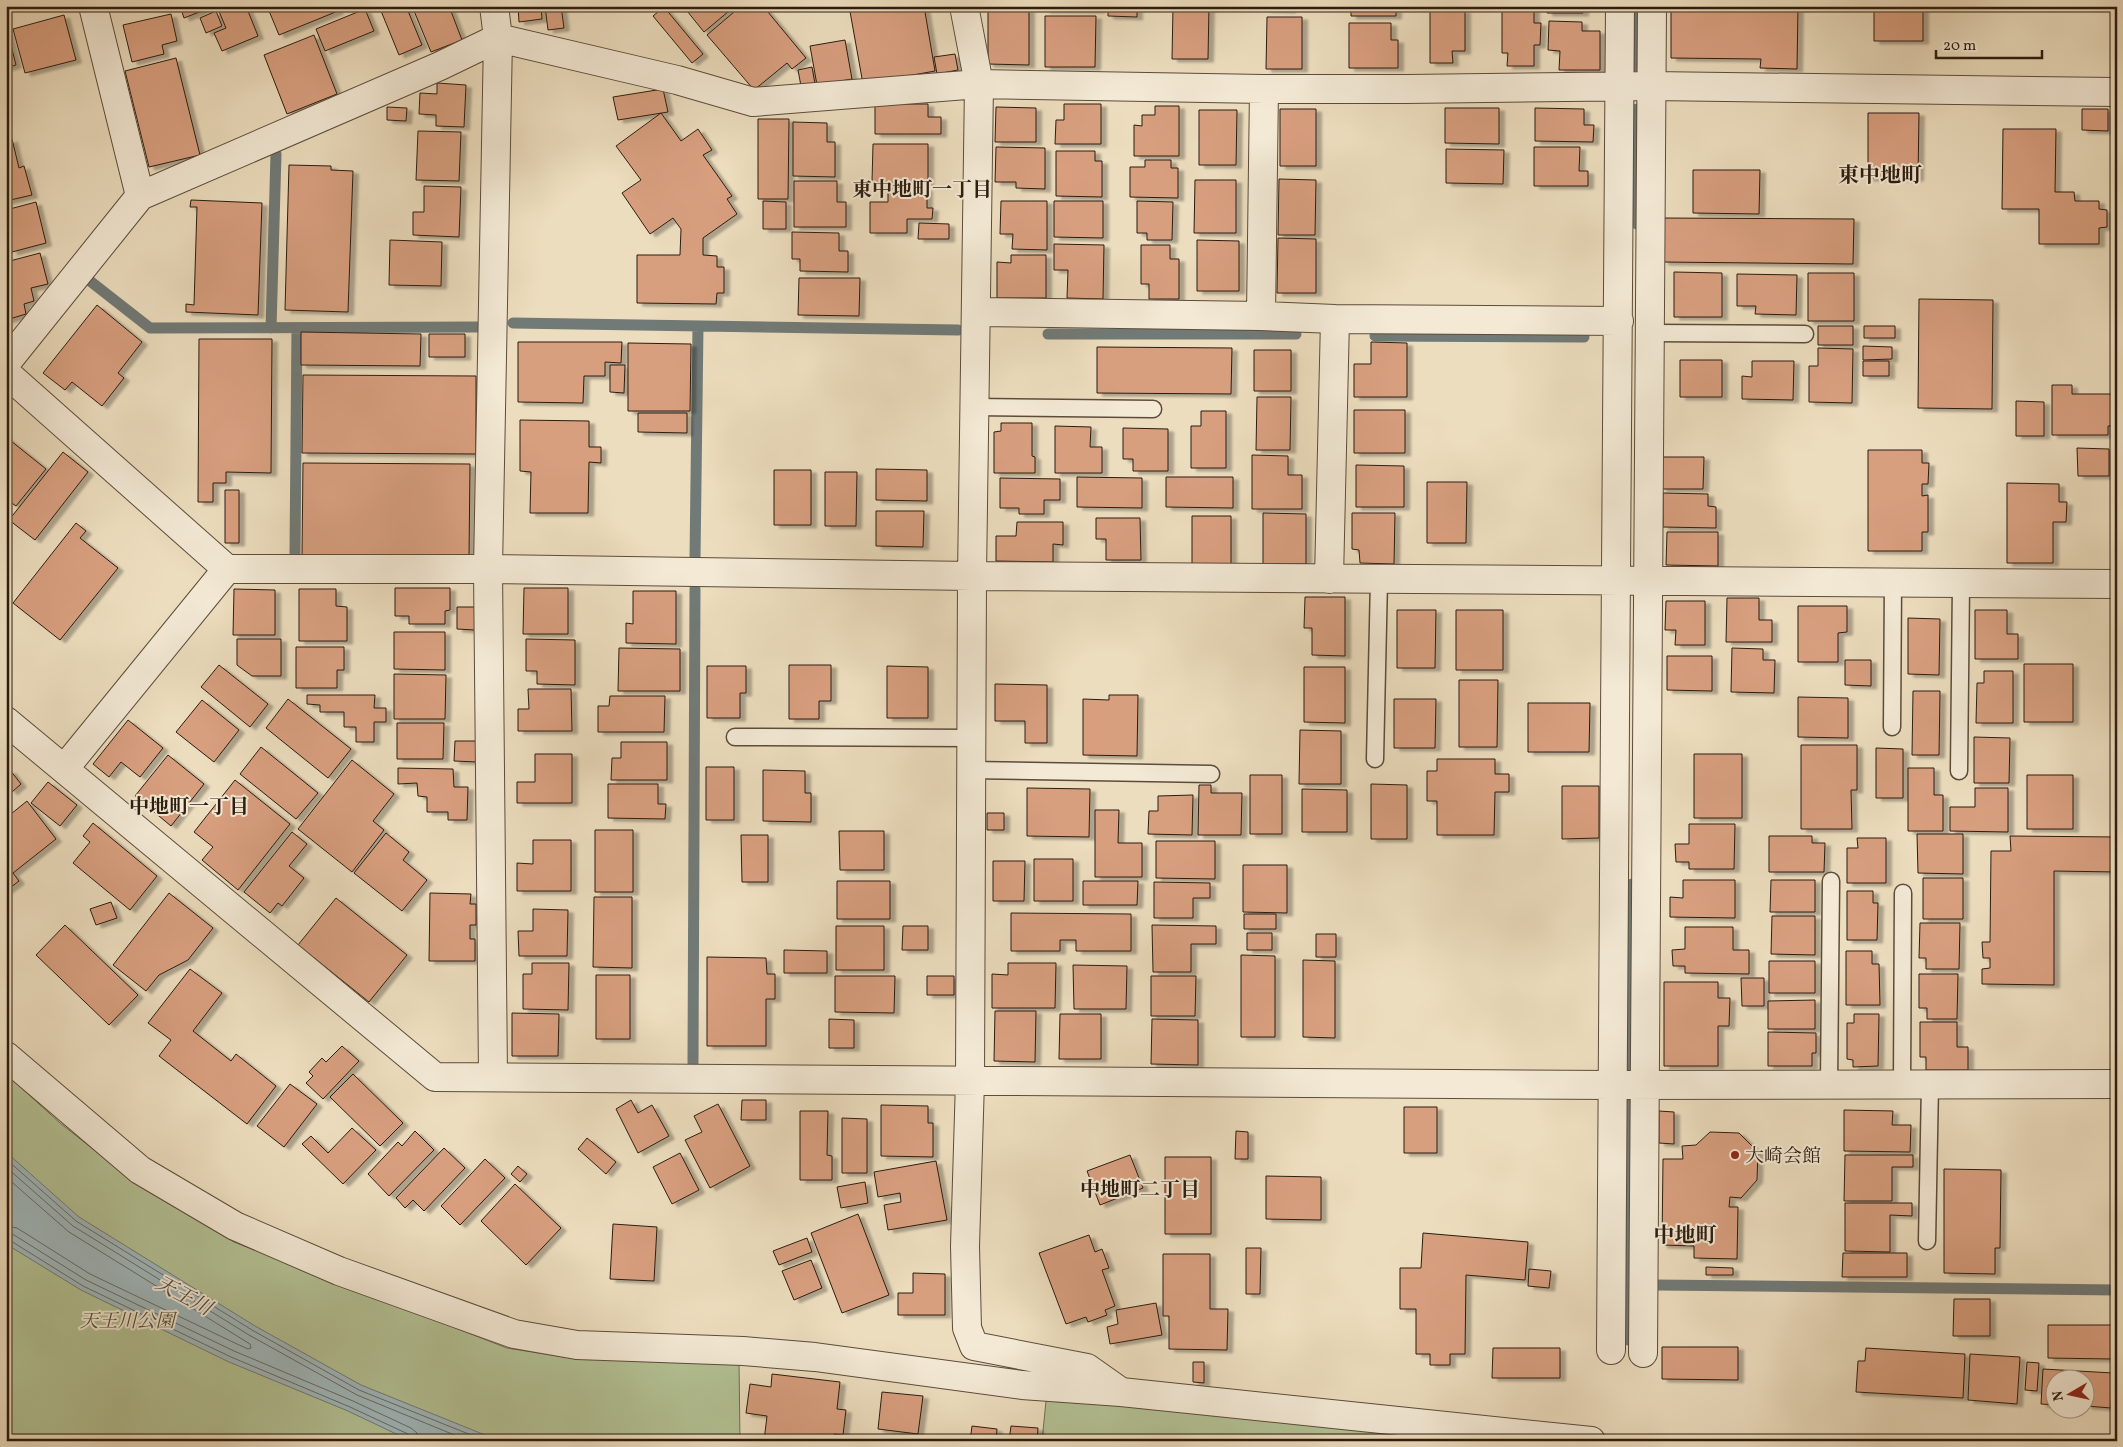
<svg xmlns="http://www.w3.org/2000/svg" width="2123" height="1447" viewBox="0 0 2123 1447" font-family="Vollkorn,'Noto Serif JP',serif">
<defs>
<filter id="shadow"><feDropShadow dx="5.5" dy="3" stdDeviation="1" flood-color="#0004"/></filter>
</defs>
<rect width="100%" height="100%" fill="#ecddbe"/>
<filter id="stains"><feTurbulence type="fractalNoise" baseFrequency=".004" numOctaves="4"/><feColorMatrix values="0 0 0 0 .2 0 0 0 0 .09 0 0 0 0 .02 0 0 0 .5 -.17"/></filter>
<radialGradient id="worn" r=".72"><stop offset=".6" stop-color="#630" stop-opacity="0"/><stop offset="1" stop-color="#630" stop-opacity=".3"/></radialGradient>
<path fill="#b3c295" stroke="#706f52" d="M6 1074 60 1123 141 1187 234 1242 507 1348 577 1359 739 1362 740 1441H6Z
M1046 1401 1156 1407 1461 1441H1042Z"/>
<path fill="#9fb8bd" stroke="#717a77" d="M6 1152 79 1217 255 1326 361 1385 500 1441H411L348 1411 229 1362 81 1290 6 1244Z"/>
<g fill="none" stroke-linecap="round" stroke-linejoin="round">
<path stroke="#666a66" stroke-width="1" d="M6 1159 76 1221 252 1330 359 1390 486 1441
M6 1167 73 1226 249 1335 357 1395 469 1441
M6 1177 69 1232 250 1344 251 1348 248 1349 237 1344 90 1274 17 1228 6 1226
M6 1233 14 1235 86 1280 234 1351 353 1401 411 1428 417 1433 418 1441
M6 1240 11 1241 83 1286 231 1357 350 1407 408 1434 412 1441"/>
<path stroke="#717a77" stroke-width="11" d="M1637 66V6
M1637 224V109
M90 281 150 328 478 327
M513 323 958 330
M271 328 276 154
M1048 334H1296
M1375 336 1584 337
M295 553 297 328
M695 558 698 326
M693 1063 695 589
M1630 1069 1632 884
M1656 1285 2117 1290
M1628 1340 1630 1101"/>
</g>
<path fill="#d89f7f" stroke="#2c1c0f" filter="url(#shadow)" d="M180 6H200L202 11 184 18Z
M225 6H246L258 36 222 51 214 33 226 28 218 9Z
M267 6H336L338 11 279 35Z
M379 6H406L422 45 399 55Z
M412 6H449L462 40 431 52Z
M518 6H541L542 19 519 22Z
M545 6H561L564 28 548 30Z
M683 6H735L704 32Z
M741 6H763L806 58 792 69 787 63 754 90 707 35Z
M849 6H924L935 71 863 84Z
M1045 6H1099V10H1045Z
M1108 6H1137V17L1108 16Z
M1173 6H1209L1208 59H1172Z
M1265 6H1290V10L1265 9Z
M1351 6H1396V16H1351Z
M1502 6H1534V23H1541L1540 45H1534V66H1507L1508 53H1502Z
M1547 6H1583V13H1547Z
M1671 6H1798L1797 69 1760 68 1761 59 1671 58Z
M1874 6H1923V41H1874Z
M664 7 703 54 692 63 653 16Z
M365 9 374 31 325 51 316 29Z
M988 9H1029V65L988 64Z
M1430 10H1465V51H1452L1453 63H1430Z
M216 11 222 26 206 33 200 18Z
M171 14 177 41 162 45 164 54 132 62 123 25Z
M64 15 76 60 25 73 13 29Z
M1045 16H1096L1095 67H1045Z
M1267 17H1302V69H1266Z
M1549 21 1582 22V31H1600V70H1559L1560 51 1548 50Z
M1349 23H1391V40H1398V68H1349Z
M6 26 16 65 6 68Z
M314 35 337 94 287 114 264 55Z
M845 40 852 79 817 85 810 46Z
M955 54 958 70 937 74 934 57Z
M176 58 200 155 149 167 125 71Z
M812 67 815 84 801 86 798 70Z
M437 83 466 85 464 127 436 126V115L419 114 420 93 437 94Z
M663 89 668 112 618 120 613 97Z
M875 104H928V117H941V134H875Z
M1064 104H1101V144H1055L1056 120H1064Z
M1155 106H1179V156H1134V125L1142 126V115H1155Z
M387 107 407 108 406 121 387 120Z
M996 107 1036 108V142H995Z
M1445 108H1499V144L1445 143Z
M1535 108 1584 109V125H1594L1593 142 1535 141Z
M1280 109H1316V166H1280Z
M2082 109H2108V131L2082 130Z
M1199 110H1237L1236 165H1199Z
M661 113 681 141 698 129 712 150 703 155 732 196 727 199 737 214 703 238V255L717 256V267H724V293H717L716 304 637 303V255H680L681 229 673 218 650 234 622 193 641 180 616 146Z
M1868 113H1919L1918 178H1868Z
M758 119H789L788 199H758Z
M793 122 827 123V142H835V177L793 176Z
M2003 129H2056L2055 192H2074L2075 201H2099V209L2107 210V227L2099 228V244H2039V209H2002Z
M418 131 461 132 459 181 416 180Z
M12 139 19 168 24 166 32 195 6 201V141Z
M873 144H928V183L872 182Z
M996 147 1045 148V189L1016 188V182H995Z
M1534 147H1580L1579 171H1588V186H1534Z
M1446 149 1504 150 1503 184 1446 183Z
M1056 151H1095V161H1102V197L1056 196Z
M1145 160H1171V168H1178V198L1130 197V167H1145Z
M289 165 331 166V170L353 171 348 312 285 310Z
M1693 170H1760L1759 214 1693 213Z
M1279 179 1316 180 1315 235H1278Z
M1195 180H1236V233H1194Z
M794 181H837V202H846V227H794Z
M424 186 461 187 459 237 413 235V212H424Z
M888 188H927V208H933L932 219H907V233H870V202H888Z
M191 200 262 203 258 315 186 312V304L194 305 197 207H190Z
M763 201 786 202V229H763Z
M1001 201H1047V250L1012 249 1013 234H1000Z
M1054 201H1103V238L1054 237Z
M1137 201 1173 202 1172 240H1147V233H1137Z
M36 202 46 243 12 252 9 239 6 240V210Z
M1663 218 1854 219 1853 264 1663 262Z
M919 223 949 224V239H918Z
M792 232 839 233V251H848V272L800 271V259H792Z
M1278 238 1316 239V293H1277Z
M390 240 442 242 441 286 389 285Z
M1197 240 1239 241V291H1197Z
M1054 244 1104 245 1103 299 1067 298 1068 270H1054Z
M1141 245H1170V259H1179V299H1149V284H1141Z
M40 253 48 284 31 288 34 301 24 304 26 314 6 320V262Z
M1011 255H1046V298H997V262L1011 263Z
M1674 272 1722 273V317H1674Z
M1808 273H1854V321H1808Z
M1737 274 1797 275 1796 315 1755 314 1756 306H1737Z
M799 278H860L859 316 798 315Z
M1919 299 1993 300 1992 409 1918 408Z
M97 305 142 342 118 373 124 378 102 406 72 382 65 390 43 373Z
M1818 326H1853V345H1818Z
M1864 326H1895V338H1864Z
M301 332 421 334 420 366 301 365Z
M429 334H465V357H429Z
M199 339H272L271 473 226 472V483H213V502H198Z
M518 342H622L621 363 605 362V376H584L583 403 518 402Z
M1371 342 1407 343V397H1354V364H1371Z
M628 343 691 344 690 411H628Z
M1863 346 1892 347V359L1863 360Z
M1097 347 1232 348 1231 394 1097 393Z
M1818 348 1853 349 1852 403 1809 402V366H1818Z
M1254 350H1291V391H1254Z
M1680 360H1722V397H1680Z
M1752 361H1794L1793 400 1742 399V376L1752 377Z
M1863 361H1889V376H1863Z
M610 365H625L624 393 610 392Z
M303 375 476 376V454L302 453Z
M2052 385H2072V394H2117V426H2108V435H2052Z
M1257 397H1291L1290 450H1256Z
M2016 401 2044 402V436H2016Z
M1354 410H1405V453H1354Z
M1201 411H1226V468H1191V426H1201Z
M638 413H687V433L638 432Z
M520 420 589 421V447H601V463L589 462 588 513H530L531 472 520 471Z
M1001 423H1032V456L1035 457V473H994V432L1001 431Z
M1055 426 1091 427 1090 447H1102V473H1055Z
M1123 428 1168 429V471H1133V459H1123Z
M6 437 46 469 16 506 6 499Z
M2077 448 2109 449V476H2078Z
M1868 450H1922V463H1929L1928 484H1922V496L1928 495V532H1922V551H1868Z
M63 452 88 472 35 540 9 520Z
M1252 455 1288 456V475H1302V509H1252Z
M1662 457H1704L1703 489H1661Z
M303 463 470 464 469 557 302 556Z
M1356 465 1404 466V507H1356Z
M876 469 927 470V501L876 500Z
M774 470H811V525H774Z
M825 472H857L856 526H825Z
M1077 477 1142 478V508L1077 507Z
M1166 477H1233V508L1166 507Z
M1000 478 1060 479V500H1044V514H1019V508H1000Z
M1427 482H1467L1466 543H1427Z
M2007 483 2059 484V502H2067L2066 522H2053V563H2007Z
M225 490H239V543H225Z
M1663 493 1708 494V506L1716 507V528L1663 527Z
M876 511H924L923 547 876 546Z
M1263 513 1306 514V564H1263Z
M1352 513H1395L1394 564 1360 563 1359 550 1352 549Z
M1192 516H1231V564H1192Z
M1096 518H1140L1141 560H1106V539H1096Z
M1017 522H1063V545L1053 544V562L996 561V536H1016Z
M76 523 86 531 80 538 118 568 60 640 13 603Z
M1667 532H1718V566L1666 565Z
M395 588H450V610L445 611V624H409V616H395Z
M524 588H568V634H523Z
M234 589 275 590V635H233Z
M299 589H336V606L347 607V641H299Z
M633 591H676V644L626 643V623L633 624Z
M1305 597H1345V656L1312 655V628H1304Z
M1727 598H1759V620H1772V642H1726Z
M1666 601H1705V645H1675L1676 630H1665Z
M1798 606H1847V632L1838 633V662H1798Z
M457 607H476L475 630 457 629Z
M1397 610H1436L1435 668H1397Z
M1456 610H1503V670H1456Z
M1975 610H2007V634H2018V659H1975Z
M1908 618 1940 619 1939 675 1908 674Z
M394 632H445V670L394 669Z
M237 639H281V676H252L237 665Z
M526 639 575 640V685L537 684V671H526Z
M296 647H344V670H337V688H296Z
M619 648 680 649V691H618Z
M1732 648 1763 649V660H1775L1774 693 1731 692Z
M1667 656H1712V691L1667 690Z
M1845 660H1871V686L1845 685Z
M2024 664H2073V722H2024Z
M219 665 268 704 250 727 201 687Z
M789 665H831V701H819V719H789Z
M707 666H746V693H740V718H707Z
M887 666 928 667V718H887Z
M1304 667H1345V723L1304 722Z
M1984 671H2013V723H1976L1977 683H1984Z
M394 674 446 675 445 719H394Z
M1459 680H1498L1497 747H1459Z
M995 684 1047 685V743H1025V721H995Z
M528 689H571L572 731H518V709H529Z
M1913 691H1940L1939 755H1912Z
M307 695H375L374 708H386V722H374V742H356V727H344V712H320V705L307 704Z
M1109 695H1138L1137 756 1083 755V699L1109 700Z
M610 696H665L664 732H598V706H609Z
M1798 697 1848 698V738L1798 737Z
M288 699 351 749 328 778 266 728Z
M1394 699H1436L1435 748H1394Z
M202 700 239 730 214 762 176 732Z
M1528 703H1590L1589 752H1528Z
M128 720 163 748 140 777 121 762 109 777 93 764Z
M397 723H444L443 759H397Z
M1300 730 1341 731V784H1299Z
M1974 737 2010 738 2009 783H1974Z
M455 741H478V762L454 761Z
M621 742H667V780H611L612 758H621Z
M1801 745H1857V790H1851L1852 829H1801Z
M261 747 318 793 296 819 240 774Z
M1876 748 1903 749V798H1876Z
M535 754H572V803H517V782H535Z
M1694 754H1742V818H1694Z
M168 755 204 784 171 826 135 796Z
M1437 759H1495V774H1509V792H1495L1494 835H1437V801H1427V771H1437Z
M352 760 394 794 373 821 384 830 352 872 298 829Z
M706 767H734V820H706Z
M398 768 453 769 454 787H468L467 820H448V812H427V797L418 796 417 783 398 784Z
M1908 768H1934V795H1943V831H1908Z
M10 770 21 784 12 792 6 785V773Z
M763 770 805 771V793H811V822L763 821Z
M1250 775H1282V834H1250Z
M2027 775H2073V829H2027Z
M235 780 290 824 238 890 202 860 213 847 194 832Z
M48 782 77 805 60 826 31 803Z
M608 784H658V804H666L665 819 608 818Z
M1371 784 1407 785V839H1371Z
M1199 785H1211V793H1242L1241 835H1198Z
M1562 786H1599V838L1562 839Z
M1027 788 1090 789 1089 837 1027 836Z
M1975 788H2008V832L1950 831V807H1975Z
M1302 789 1347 790V832H1302Z
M1193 795 1192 835 1148 834 1149 811H1158V796Z
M27 801 56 839 13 873 19 881 6 891V818Z
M1095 810H1119L1118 843H1142V877H1095Z
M987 813H1004V830H987Z
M93 823 157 876 130 910 73 863 90 842 83 836Z
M1689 824H1735L1734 869H1689V862H1676L1675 844H1689Z
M595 830H633V892H595Z
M839 831H884V870H840Z
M292 832 307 844 289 866 304 878 282 906 278 903 270 913 244 892Z
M386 833 409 852 403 860 427 880 402 911 354 873Z
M1917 834H1963V874L1918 873Z
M741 835H768V882H742Z
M1769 836H1812V843H1825L1824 872H1769Z
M2010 836 2117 837V872L2054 871V985L1982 984V969L1990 968V958H1983L1982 942H1990L1991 851H2011Z
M1857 838H1886V883H1847V848H1858Z
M533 840H571V891H517V863L533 864Z
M1156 841H1215V879L1156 878Z
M1034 859H1073V901H1034Z
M993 861H1025L1024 901H993Z
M1243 865H1287V913L1243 912Z
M1923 878H1963V919H1923Z
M1683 880H1735V918L1670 917V897L1683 898Z
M1771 880H1815V912H1770Z
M837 881H890V919H837Z
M1083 881H1138L1137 905H1083Z
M1154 882 1210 883V898H1193V918H1154Z
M1847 891H1873V903H1878L1877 940H1847Z
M169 893 213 928 188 960 159 975 146 991 113 965Z
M430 893 471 894 470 904H476V925H470V939H475V961H429Z
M594 897H632V968L593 967Z
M336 898 407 955 369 1002 298 945Z
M111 902 117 918 96 925 90 909Z
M533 909 568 910 567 956H519L518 931H533Z
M1011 913 1131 914V951H1076V940H1060V951H1011Z
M1244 914H1276V929H1244Z
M1772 916H1815V955L1771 954Z
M1920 923H1960L1959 969H1926V958H1919Z
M65 925 138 995 109 1025 36 955Z
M1152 925 1216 926V944H1191V972H1153Z
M836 926H884V970H836Z
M903 926H928V950H902Z
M1685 927H1733V950H1749V974L1685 973V966H1673L1672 950 1685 949Z
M1247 933H1272V950H1247Z
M1316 934H1336V957H1316Z
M784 950 827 951V973H784Z
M1846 951H1872V964H1879L1880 1005H1846Z
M1241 955 1275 956V1037H1241Z
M707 957 766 958 767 974H775V999H766V1046H707Z
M1303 960 1335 961V1038L1303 1037Z
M1769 961H1815V993H1769Z
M532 963H569L568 1010 523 1009V974H532Z
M1008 963H1056L1055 1008H992V974L1008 975Z
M1073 965 1127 966 1126 1009H1074Z
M190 969 222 993 193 1031 231 1061 236 1054 276 1086 247 1124 159 1056 171 1040 148 1023Z
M1919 974H1958L1957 1019H1927V1008H1919Z
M596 975H630V1039H596Z
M835 976H895L894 1013 835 1012Z
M927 976H954V995H927Z
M1151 976H1196L1195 1016H1151Z
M1741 978H1764V1006H1742Z
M1664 982H1718V998H1730L1729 1026H1718V1066H1664Z
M1815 1000V1029H1768V1001Z
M995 1011H1036L1035 1062 994 1061Z
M512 1013 559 1014 558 1056H512Z
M1060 1014H1101V1059H1059Z
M1854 1014H1879L1878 1066 1853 1067V1060L1847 1059V1023H1854Z
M829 1019 854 1020V1048H829Z
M1152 1019 1198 1020V1065L1151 1064Z
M1920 1022H1957V1047H1968V1070H1926V1057H1920Z
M1768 1032 1816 1033V1053H1812V1066H1768Z
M342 1046 359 1061 323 1099 306 1083 313 1076 309 1072 322 1058 326 1062Z
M353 1074 403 1123 380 1146 330 1097Z
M290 1084 317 1104 284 1147 257 1126Z
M631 1100 638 1113 652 1105 669 1136 638 1153 616 1109Z
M742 1100H766V1120H741Z
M718 1104 750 1166 710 1188 685 1140 702 1132 694 1116Z
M881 1105 928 1106V1123H933V1157L881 1156Z
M1404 1107H1437V1153H1404Z
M1844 1110 1893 1111 1892 1125H1911L1910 1152 1844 1151Z
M800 1111H828L827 1155 832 1156V1180H800Z
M1659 1111 1674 1112V1144L1659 1143Z
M842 1118 867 1119V1173H842Z
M352 1128 376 1150 343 1184 302 1144 311 1136 328 1153Z
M415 1131 434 1150 389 1196 368 1174 398 1142 402 1146Z
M1236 1131 1248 1132V1159H1235Z
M1710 1132 1739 1133 1758 1152 1757 1180 1741 1198 1730 1197 1729 1207H1738L1737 1259 1694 1258V1246L1662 1245 1663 1159H1683L1682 1146 1696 1145Z
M587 1138 616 1162 606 1174 578 1149Z
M444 1148 465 1168 424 1211 413 1200 405 1208 396 1198Z
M680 1153 699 1190 672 1204 653 1167Z
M1130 1155 1143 1188 1100 1205 1087 1171Z
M1845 1155H1913V1167H1892V1201H1844Z
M1165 1157H1211V1234H1165Z
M485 1159 505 1178 460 1225 441 1206Z
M936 1161 947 1220 888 1230 884 1205 901 1202 900 1193 878 1197 874 1172Z
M518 1166 527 1174 520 1182 511 1174Z
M1944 1169 2001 1170 2000 1248H1995V1274L1944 1273Z
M1266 1176 1321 1177V1220L1266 1219Z
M865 1182 868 1203 841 1208 837 1187Z
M515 1184 561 1228 526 1265 481 1221Z
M1845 1203H1912V1216L1890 1215V1252L1845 1251Z
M858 1214 889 1295 842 1313 811 1233Z
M613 1224 657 1227 654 1281 610 1279Z
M1423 1233 1528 1242 1525 1280 1466 1275 1465 1354H1450V1365H1430V1354H1416V1309H1400V1268H1421Z
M1089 1235 1095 1252 1102 1249 1109 1268 1102 1270 1115 1306 1105 1310 1107 1315 1088 1322 1086 1317 1066 1324 1039 1253Z
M807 1238 812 1252 779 1265 773 1251Z
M1246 1248H1261L1260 1294H1246Z
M1843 1253H1907V1277H1842Z
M1163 1254H1210V1309H1228L1227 1350 1169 1349V1316H1163Z
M811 1260 822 1288 794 1300 782 1271Z
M1706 1267 1733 1268V1275H1706Z
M1529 1269 1551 1271 1549 1288 1528 1286Z
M913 1273 945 1274V1315H898V1293H913Z
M1954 1299H1990V1336H1953Z
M1156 1303 1162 1335 1110 1344 1107 1327 1118 1324 1116 1310Z
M2048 1325H2112V1359L2048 1358Z
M1662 1347H1738V1380L1662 1379Z
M1493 1348H1560V1378H1492Z
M1866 1348 1965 1354 1963 1398 1856 1392 1858 1361H1865Z
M1970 1354 2020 1357 2017 1404 1968 1400Z
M1193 1362H1204V1383L1193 1382Z
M2027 1362 2039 1363 2037 1391 2025 1390Z
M2043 1369 2113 1373 2111 1408 2086 1406V1380H2056V1405L2041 1404Z
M772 1374 840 1382 837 1409 846 1410 843 1435 834 1434 833 1441H764L767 1416 746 1413 750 1384 771 1387Z
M882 1392 923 1396 918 1434 878 1429Z
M972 1426 997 1429 996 1441H970Z
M1011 1426 1038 1428 1037 1441H1009Z"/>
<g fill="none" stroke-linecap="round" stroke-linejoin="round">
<defs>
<path id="lane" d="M1651 333 1805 334
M974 407 1153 409
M1892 727 1893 582
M735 737 971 738
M1375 759 1379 579
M971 770 1211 774
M1959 771 1961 583
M1902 1084 1903 893
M1829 1085 1831 881
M1927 1241 1930 1084"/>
<path id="street" d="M93 6 140 196
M964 6 979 84 972 576 970 1081 965 1246 967 1328 974 1346 1087 1368 1121 1392
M976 312 1261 316 1335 319 1619 321
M1261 316 1264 89
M6 363 140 196 440 66 498 38 677 80 753 102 979 84 1264 89H1406L1652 86 2117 92
M6 373 227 569
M1329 579 1335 319
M6 721 435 1077 1611 1085 2117 1084
M64 769 227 569H488L972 576 2117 584
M6 1056 140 1170 235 1226 339 1271 514 1334 577 1345 743 1351 815 1357 1022 1385 1121 1392 1591 1441
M493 1076 488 569 498 38 494 6
M1611 1350C1611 902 1619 454 1620 6
M1643 1353 1652 6"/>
</defs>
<use href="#lane" stroke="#5c4c3b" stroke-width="19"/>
<use href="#street" stroke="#5c4c3b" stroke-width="30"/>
<use href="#lane" stroke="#f3e9d5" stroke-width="16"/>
<use href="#street" stroke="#f3e9d5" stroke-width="28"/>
</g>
<circle fill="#8f2418" stroke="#f3e9d5" stroke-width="2" cx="1735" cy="1155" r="5"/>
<g text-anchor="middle" stroke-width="4" stroke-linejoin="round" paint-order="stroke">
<g font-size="19" fill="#2c1c0f" stroke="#f3e9d5" text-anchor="start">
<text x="1745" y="1162">大崎会館</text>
</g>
<g font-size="19" font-style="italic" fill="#544e37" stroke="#f3e9d5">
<text x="127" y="1327">天王川公園</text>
</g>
<g font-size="20" font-weight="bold" fill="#2c1c0f" stroke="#f3e9d5">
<text x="922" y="196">東中地町一丁目</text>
<text x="189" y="813">中地町一丁目</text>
<text x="1140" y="1196">中地町二丁目</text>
</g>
<g font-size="20" font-style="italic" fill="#4e4b43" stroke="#f3e9d5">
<text transform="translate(184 1295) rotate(28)" y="7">天王川</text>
</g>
<g font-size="21" font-weight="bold" fill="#2c1c0f" stroke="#f3e9d5">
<text x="1880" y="182">東中地町</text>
<text x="1685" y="1242">中地町</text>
</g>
</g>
<rect width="2123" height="1447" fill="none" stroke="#ecddbe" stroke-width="25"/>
<rect x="8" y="8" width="2108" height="1432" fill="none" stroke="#2c1c0f" stroke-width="2.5"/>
<rect x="12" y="12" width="2098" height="1422" fill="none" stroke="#2c1c0f"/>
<g transform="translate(2070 1394) rotate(261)"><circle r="24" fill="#f3e9d5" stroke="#a39786"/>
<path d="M0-4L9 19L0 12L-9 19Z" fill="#8f2418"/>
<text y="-8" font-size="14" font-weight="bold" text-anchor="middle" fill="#2c1c0f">N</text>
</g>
<path d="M1936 50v8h106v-8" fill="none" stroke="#2c1c0f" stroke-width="2.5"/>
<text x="1943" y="50" font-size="15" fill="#2c1c0f" stroke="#f3e9d5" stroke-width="4" paint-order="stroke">20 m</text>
<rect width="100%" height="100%" filter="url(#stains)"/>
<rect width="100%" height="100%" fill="url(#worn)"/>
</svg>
